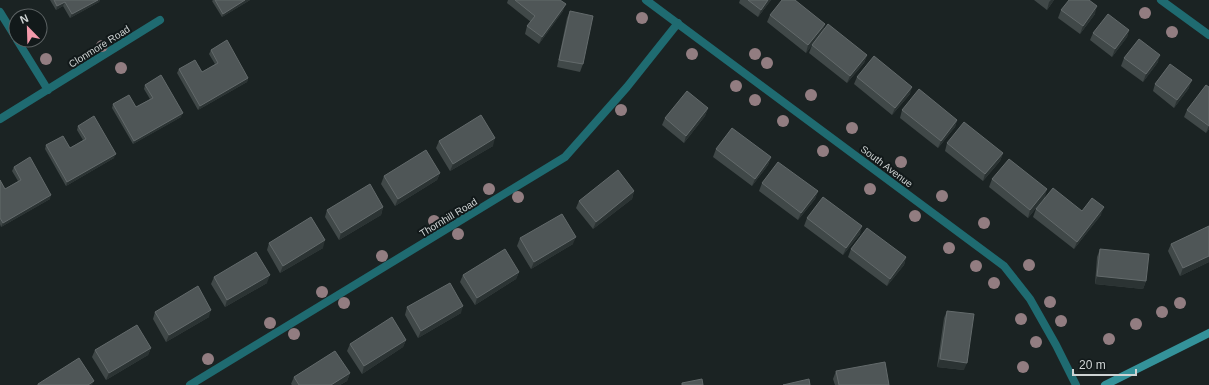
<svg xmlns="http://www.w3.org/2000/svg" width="1209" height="385" viewBox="0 0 1209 385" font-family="Arial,sans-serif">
<rect width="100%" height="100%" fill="#1b2323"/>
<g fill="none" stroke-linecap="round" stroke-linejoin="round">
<path stroke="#1f6b71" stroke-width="8" d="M646 0 1004 266 1030 299 1056 345 1076 385
M1161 0 1209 35
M0 12 16 38
M17 40 48 90
M0 119 160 20
M190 385 565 157 627 87 678 23"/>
<path stroke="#34929a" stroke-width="8" d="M1105 385 1209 333"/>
</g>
<g fill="#927d81">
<circle cx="1145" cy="13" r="6"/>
<circle cx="642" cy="18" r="6"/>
<circle cx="1172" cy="32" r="6"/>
<circle cx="102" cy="46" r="6"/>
<circle cx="692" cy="54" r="6"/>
<circle cx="755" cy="54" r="6"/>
<circle cx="46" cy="59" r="6"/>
<circle cx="767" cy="63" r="6"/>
<circle cx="121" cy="68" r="6"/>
<circle cx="736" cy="86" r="6"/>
<circle cx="811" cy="95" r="6"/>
<circle cx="755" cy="100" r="6"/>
<circle cx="621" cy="110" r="6"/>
<circle cx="783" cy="121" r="6"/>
<circle cx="852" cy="128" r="6"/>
<circle cx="823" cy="151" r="6"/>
<circle cx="901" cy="162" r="6"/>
<circle cx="489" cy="189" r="6"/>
<circle cx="870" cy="189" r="6"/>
<circle cx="942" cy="196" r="6"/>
<circle cx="518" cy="197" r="6"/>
<circle cx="915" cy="216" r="6"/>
<circle cx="434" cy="221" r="6"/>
<circle cx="984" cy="223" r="6"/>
<circle cx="458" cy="234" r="6"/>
<circle cx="949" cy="248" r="6"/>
<circle cx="382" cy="256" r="6"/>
<circle cx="1029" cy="265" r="6"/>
<circle cx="976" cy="266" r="6"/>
<circle cx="994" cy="283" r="6"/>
<circle cx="322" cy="292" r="6"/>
<circle cx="1050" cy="302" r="6"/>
<circle cx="344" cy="303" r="6"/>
<circle cx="1180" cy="303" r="6"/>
<circle cx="1162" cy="312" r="6"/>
<circle cx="1021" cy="319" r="6"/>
<circle cx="1061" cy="321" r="6"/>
<circle cx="270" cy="323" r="6"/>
<circle cx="1136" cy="324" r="6"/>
<circle cx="294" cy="334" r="6"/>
<circle cx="1109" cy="339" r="6"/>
<circle cx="1036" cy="342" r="6"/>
<circle cx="208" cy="359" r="6"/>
<circle cx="1023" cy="367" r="6"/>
</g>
<path fill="#404848" d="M50 0H100L99 2 70 18 63 6 56 10Z
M213 0H250L222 17 212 1Z
M508 0H560L563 11 539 44 525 34 527 26 531 22 507 3Z
M740 0H771L758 17 739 3Z
M1034 0H1054L1047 10Z
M1061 10 1095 14 1080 34 1058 18Z
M570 11 583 64 580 72 557 67 567 18Z
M770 15 823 31 867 55 864 63 847 83 809 53 812 45 806 53 767 22Z
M1129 30 1127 37 1112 57 1090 40 1093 33Z
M211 50 248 78 247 82 198 110 177 73 179 69 202 72 215 64 209 54Z
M1124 58 1158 62 1143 82 1121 66Z
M857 77 910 94 892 115 854 84Z
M1155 84 1189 88 1174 108 1153 91Z
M145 85 181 117 133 144 112 108 113 104 136 107 150 99 144 89Z
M1209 87V129L1206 133 1184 117 1187 110Z
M708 108 705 116 684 143 662 125 665 118Z
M902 110 957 120 955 127 938 148 900 118Z
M78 126 114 158 66 186 45 149 46 145 70 148 83 140 77 130Z
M439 141 493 146 450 171 436 148Z
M947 143 1003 153 1000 161 983 181 945 151Z
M716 149 771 157 768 165 752 186 713 157Z
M14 167 50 199 1 227 0 224V180L5 189 18 181 12 171Z
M440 173 437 180 395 206 381 184 384 176Z
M992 179 1045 197 1028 218 989 187Z
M762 183 818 191 815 199 798 220 759 191Z
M634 191 632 199 593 229 576 208 579 201Z
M383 207 381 215 339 240 325 217 327 210Z
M1036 209 1082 211 1101 215 1074 249 1033 217Z
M807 218 860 234 843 255 804 226Z
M1209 226V262L1180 276 1168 251 1171 244Z
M520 238 573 244 531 269 517 246Z
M269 243 323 248 280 273 267 250Z
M851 249 906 257 904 265 887 286 848 257Z
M1100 249 1146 281 1143 289 1095 284 1097 257Z
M519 272 516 279 475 305 460 282 463 275Z
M214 277 267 283 225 307 211 284Z
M407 307 461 313 418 338 405 315Z
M947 311 964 370 937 367 944 318Z
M155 312 209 317 166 342 153 319Z
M406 340 403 347 362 374 347 351 350 344Z
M151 348 148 355 106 380 92 357 95 350Z
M836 371 889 385H835L833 379Z
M350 373 347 381 340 385H292L291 384 294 377Z"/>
<path fill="#2b3333" d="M98 0H100L99 2 70 18 72 14Z
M245 0H250L222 17 223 14Z
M768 0H771L758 17 761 10Z
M1051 0H1054L1047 10 1049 2Z
M65 2 63 6 56 10 57 6Z
M566 4 563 11 539 44 542 37Z
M1097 6 1095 14 1080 34 1083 26Z
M825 24 823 32 806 53 808 45Z
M1129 30 1127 37 1112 57 1115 49Z
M867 55 864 63 847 83 850 76Z
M1160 55 1158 62 1143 82 1146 74Z
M248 78 247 82 198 110 200 106Z
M1192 80 1189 88 1174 108 1177 100Z
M912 87 910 94 892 115 895 108Z
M708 108 705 116 684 143 686 136Z
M183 113 181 117 133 144 134 141Z
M957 120 955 127 938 148 941 141Z
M1209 125V129L1206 133Z
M495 138 493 146 450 171 453 164Z
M1003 153 1000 161 983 181 985 174Z
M116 154 114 158 66 186 67 182Z
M771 157 768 165 752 186 755 179Z
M440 173 437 180 395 206 398 199Z
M1047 189 1045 197 1028 218 1030 210Z
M634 191 632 199 593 229 596 222Z
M818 191 815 199 798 220 801 213Z
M51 195 50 199 1 227 3 223Z
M383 207 381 215 339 240 341 233Z
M1104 207 1101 215 1074 249 1077 242Z
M862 226 860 234 843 255 846 248Z
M576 237 573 244 531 269 534 262Z
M325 240 323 248 280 273 283 266Z
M1209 256V262L1180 276 1183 268Z
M906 257 904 265 887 286 890 279Z
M519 272 516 279 475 305 477 298Z
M270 275 267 283 225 307 227 300Z
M1097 276 1146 281 1143 289 1095 284Z
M463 306 461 313 418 338 421 331Z
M211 310 209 317 166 342 169 335Z
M406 340 403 347 362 374 364 366Z
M151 348 148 355 106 380 109 373Z
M940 359 967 363 964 370 937 367Z
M350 373 347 381 340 385H331Z
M94 381 92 385H88Z"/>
<path fill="#4f5657" stroke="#636a6b" d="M54 0H98L72 14 65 2 57 6Z
M215 0H245L223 14Z
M515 0H560L566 4 542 37 527 26 535 16Z
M748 0H768L761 10Z
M782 0H795L825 24 808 45 770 15Z
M1069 0H1089L1097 6 1083 26 1061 10Z
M570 11 593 16 583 64 559 60Z
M1108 14 1129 30 1115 49 1093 33Z
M828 24 867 55 850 76 812 45Z
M1139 39 1160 55 1146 74 1124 58Z
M227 40 248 78 200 106 179 69 195 60 202 72 218 63 211 50Z
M874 56 912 87 895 108 857 77Z
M1170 64 1192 80 1177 100 1155 84Z
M161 75 183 113 134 141 113 104 129 95 136 107 153 98 145 85Z
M1206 85 1209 87V126L1187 110Z
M919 89 957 120 941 141 902 110Z
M687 91 708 108 686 136 665 118Z
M481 115 495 138 453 164 439 141Z
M94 116 116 154 67 182 46 145 63 136 70 148 86 139 78 126Z
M964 122 1003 153 985 174 947 143Z
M732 128 771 157 755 179 716 149Z
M426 150 440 173 398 199 384 176Z
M30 157 51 195 3 223 0 218V180L5 189 21 180 14 167Z
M1009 159 1047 189 1030 210 992 179Z
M778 162 818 191 801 213 762 183Z
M618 170 634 191 596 222 579 201Z
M370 184 383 207 341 233 327 210Z
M1053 188 1082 211 1092 198 1104 207 1077 242 1036 209Z
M823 197 862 226 846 248 807 218Z
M562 214 576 237 534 262 520 238Z
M311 217 325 240 283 266 269 243Z
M1209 226V256L1183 268 1171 244Z
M867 228 906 257 890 279 851 249Z
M505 249 519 272 477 298 463 275Z
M1100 249 1149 254 1146 281 1097 276Z
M256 252 270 275 227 300 214 277Z
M450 283 463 306 421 331 407 307Z
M198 286 211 310 169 335 155 312Z
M947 311 974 314 967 363 940 359Z
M392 317 406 340 364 366 350 344Z
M137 325 151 348 109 373 95 350Z
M335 351 350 373 331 385H299L294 377Z
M79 358 94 381 88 385H38V384Z
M885 362 889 385H839L836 371Z
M702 379 703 385H682V383Z
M809 379 810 385H783Z"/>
<g text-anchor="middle" stroke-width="4" stroke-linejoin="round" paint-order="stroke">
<g font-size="10" fill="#ced3d3" stroke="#12191a">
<text transform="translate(99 46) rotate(-32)" y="4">Clonmore Road</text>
<text transform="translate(887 166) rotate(37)" y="4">South Avenue</text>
<text transform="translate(448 217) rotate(-31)" y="4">Thornhill Road</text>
</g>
</g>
<g transform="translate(28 28) rotate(337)"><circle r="19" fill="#12191a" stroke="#5d6364"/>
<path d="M0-3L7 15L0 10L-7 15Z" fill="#f39aab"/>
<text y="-6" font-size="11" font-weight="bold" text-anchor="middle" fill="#ced3d3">N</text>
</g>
<path d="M1073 369v6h63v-6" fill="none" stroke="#ced3d3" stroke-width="2"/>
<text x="1079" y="369" font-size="12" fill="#ced3d3" stroke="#12191a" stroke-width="3" paint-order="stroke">20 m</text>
</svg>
